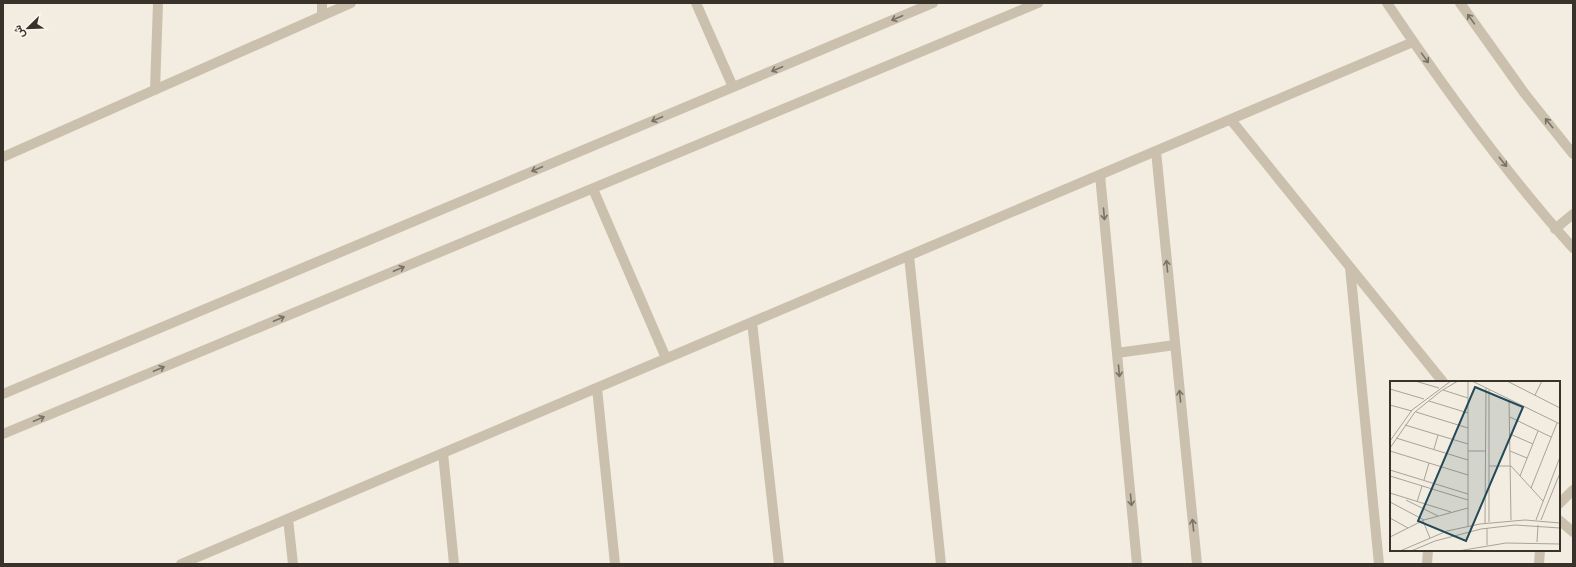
<svg xmlns="http://www.w3.org/2000/svg" width="1576" height="567" viewBox="0 0 1576 567" font-family="'Golos Text',Vazirmatn,sans-serif">
<rect width="100%" height="100%" fill="#f2ede0"/>
<g fill="none" stroke-linecap="round" stroke-linejoin="round">
<path stroke="#cac0ad" stroke-width="10" d="M696 3 733 87
M1387 3C1444 88 1505 172 1573 248
M1460 3 1525 94 1573 154
M322 16V3
M155 90 158 3
M1231 120 1443 382
M1156 151 1197 564
M3 157 351 3
M1100 175 1137 564
M593 189 666 358
M1555 229 1573 214
M909 256 941 564
M1350 267 1379 564
M752 322 779 564
M1117 353 1175 345
M597 388 615 564
M3 394 933 3
M3 434 1038 3
M443 453 454 564
M1559 504 1573 490
M288 519 293 564
M1559 520 1573 532
M181 564 1413 42
M1427 564 1428 550
M1539 564 1540 550"/>
</g>
<defs><path id="oneway-shaft" d="M-6 0H5M1.5-3L5.5 0L1.5 3" fill="none" stroke-width="1.6" stroke-linecap="round" stroke-linejoin="round"/></defs>
<g stroke="#7a7266">
<use href="#oneway-shaft" transform="translate(897 18) rotate(157)"/>
<use href="#oneway-shaft" transform="translate(1471 19) rotate(-126)"/>
<use href="#oneway-shaft" transform="translate(1425 58) rotate(54)"/>
<use href="#oneway-shaft" transform="translate(777 69) rotate(157)"/>
<use href="#oneway-shaft" transform="translate(657 119) rotate(157)"/>
<use href="#oneway-shaft" transform="translate(1549 123) rotate(-129)"/>
<use href="#oneway-shaft" transform="translate(1503 162) rotate(51)"/>
<use href="#oneway-shaft" transform="translate(537 169) rotate(157)"/>
<use href="#oneway-shaft" transform="translate(1104 214) rotate(85)"/>
<use href="#oneway-shaft" transform="translate(1167 266) rotate(-96)"/>
<use href="#oneway-shaft" transform="translate(399 269) rotate(-23)"/>
<use href="#oneway-shaft" transform="translate(279 319) rotate(-23)"/>
<use href="#oneway-shaft" transform="translate(159 369) rotate(-23)"/>
<use href="#oneway-shaft" transform="translate(1119 371) rotate(85)"/>
<use href="#oneway-shaft" transform="translate(1180 396) rotate(-96)"/>
<use href="#oneway-shaft" transform="translate(39 419) rotate(-23)"/>
<use href="#oneway-shaft" transform="translate(1131 500) rotate(85)"/>
<use href="#oneway-shaft" transform="translate(1193 525) rotate(-96)"/>
</g>
<g transform="translate(1390 381)">
<rect width="170" height="170" fill="#f2ede0"/>
<path fill="none" stroke="#a8a298" stroke-width="1" d="M25 0 49 7M82 0 170 43M117 0 170 27M0 8 34 18M53 9 78 17M145 14 152 0M119 19 121 139M39 20 78 32M0 24 22 30M26 31 78 47M120 36 161 56M15 44 78 63M120 53 143 63M6 57 78 79M0 60 22 29 61 0M0 67 25 31 51 10 68 0M44 68 48 54M0 70 78 94M78 70H96M120 70 137 77M99 85H121L153 120M0 89 78 113M0 95 78 119M130 95 148 50M34 99 39 82M141 107 167 42M0 112 61 131M16 119 48 135M0 121 34 139M27 121 32 105M0 137 18 147M146 139 170 76M151 139 170 92M33 140 40 157M99 141V9M95 142 96 7M78 145V0M0 156 34 139 78 127M147 161 148 144M97 164V147M10 170 57 150 90 143 135 139 170 142M21 170 45 160 91 148 125 144 170 147M68 170 116 162 170 163"/>
<path fill="#224a58" fill-opacity="0.15" stroke="#224a58" stroke-width="2" d="M85 6 133 26 76 160 28 140Z"/>
<rect width="170" height="170" fill="none" stroke="#38322b" stroke-width="2"/>
</g>
<rect width="1576" height="567" fill="none" stroke="#38322b" stroke-width="8"/>
<g transform="translate(28 28) rotate(247)" stroke="#faf6ed" stroke-width="3" paint-order="stroke">
<path d="M0-3L7 15L0 10L-7 15Z" fill="#38322b"/>
<text y="-6" font-size="11" font-weight="bold" text-anchor="middle" fill="#38322b">ش</text>
</g>
</svg>
